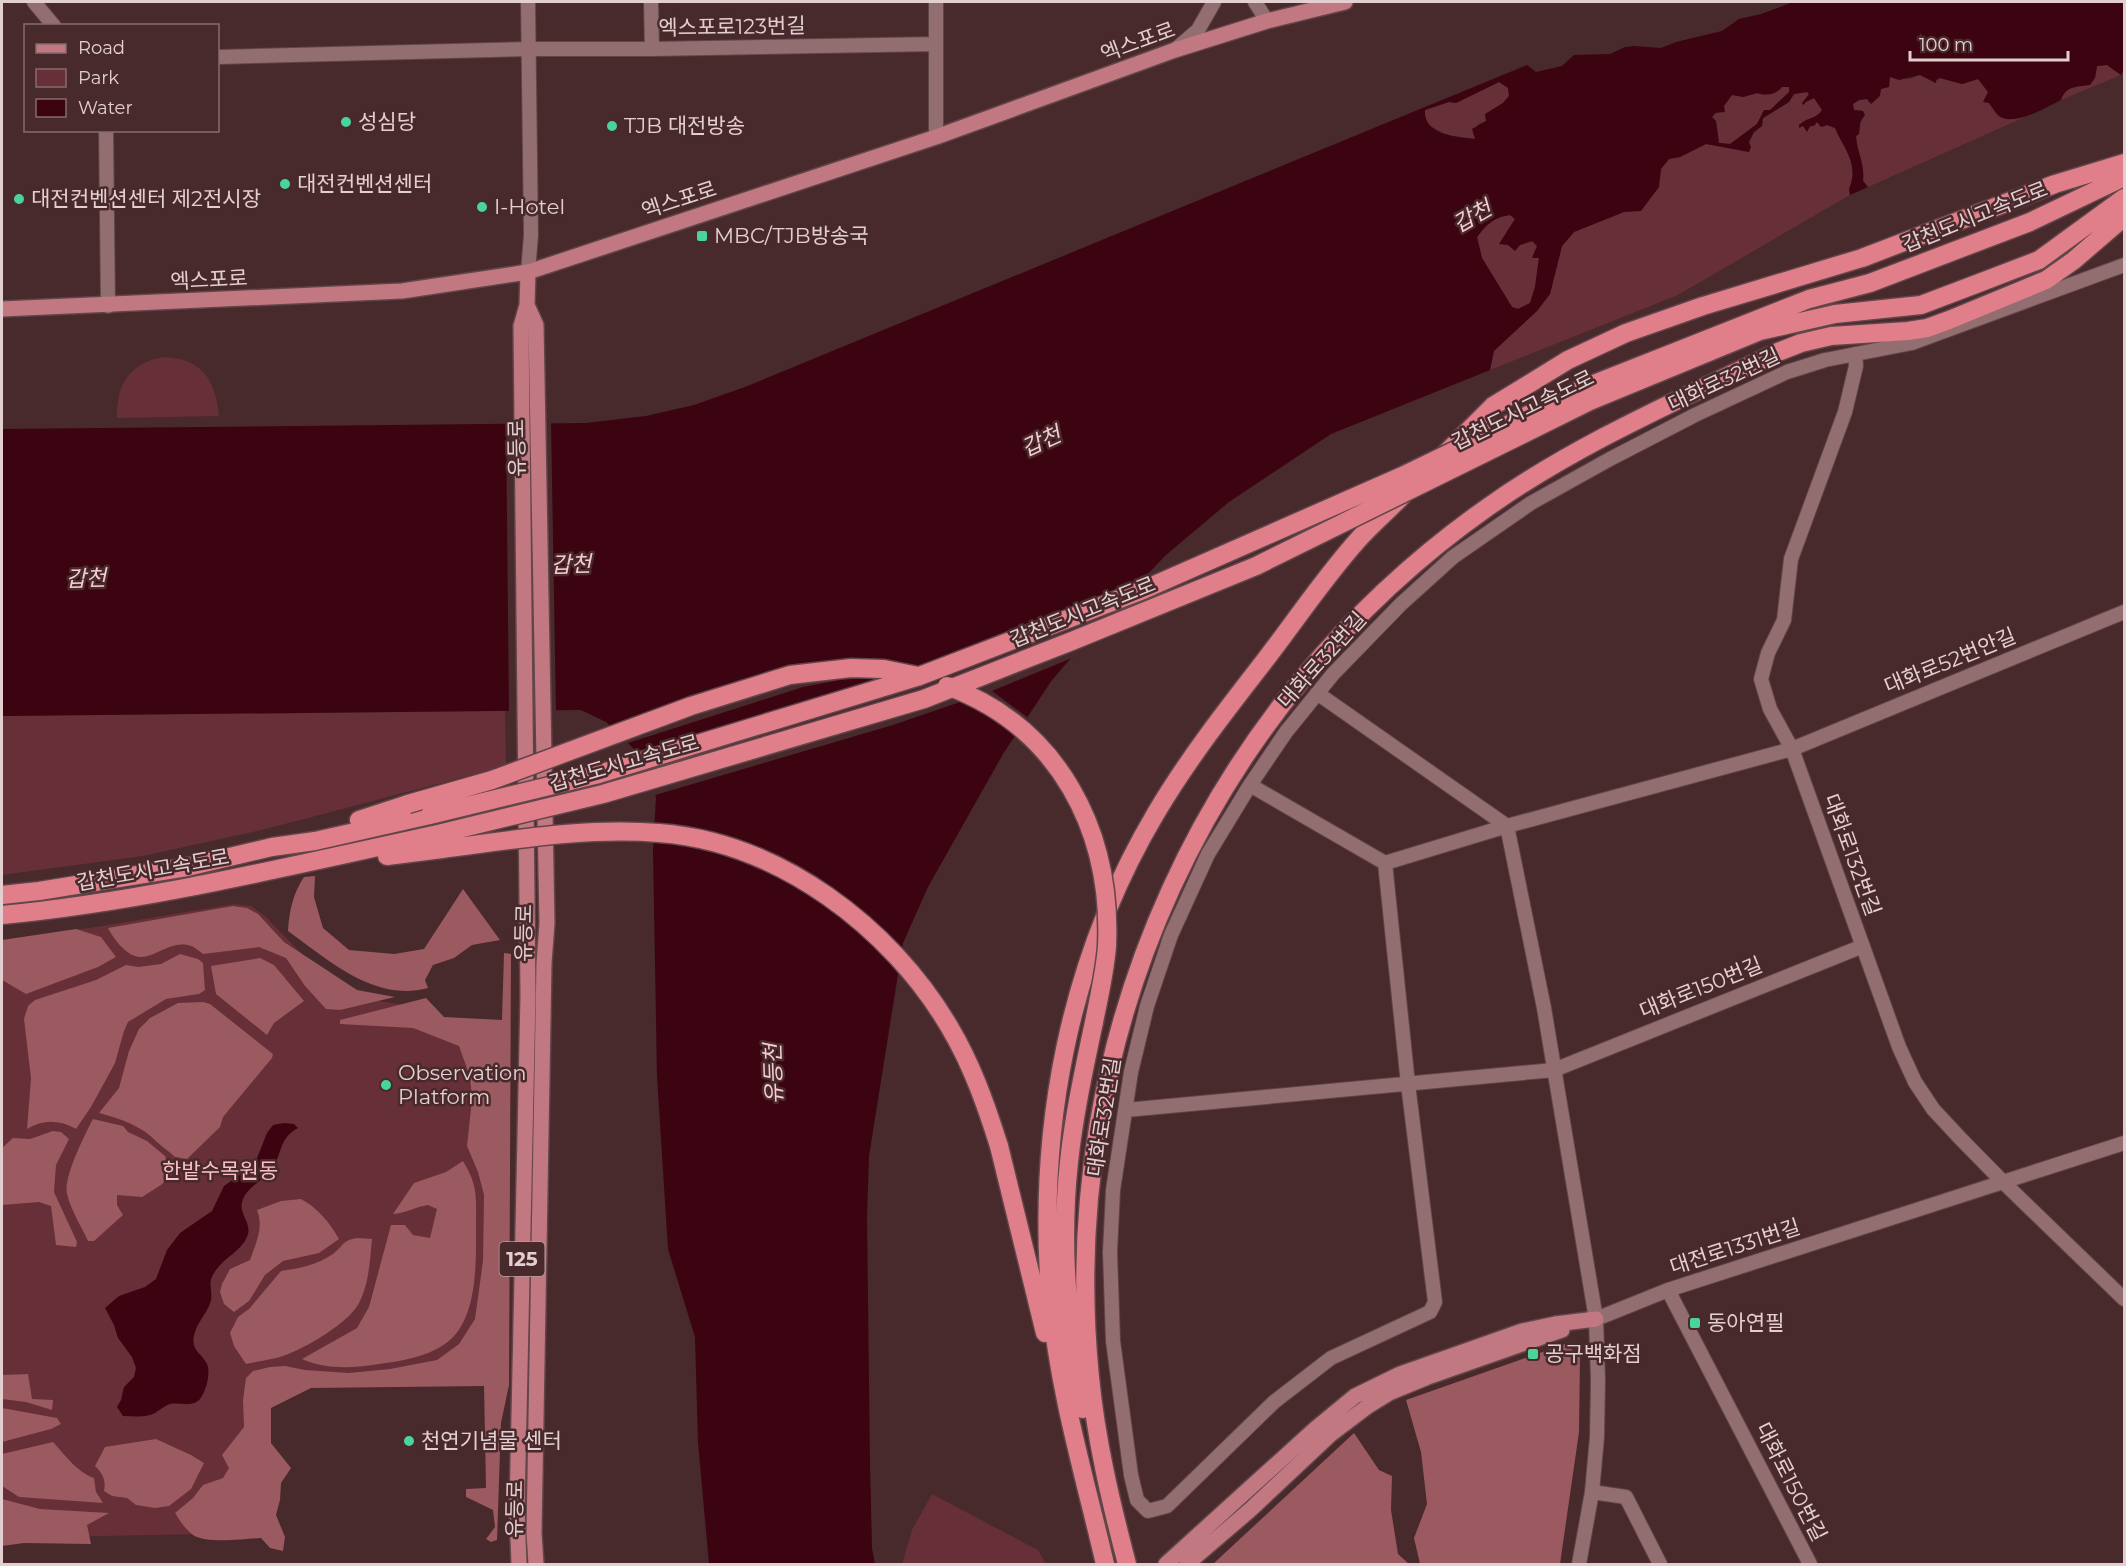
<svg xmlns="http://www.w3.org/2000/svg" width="2126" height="1566" viewBox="0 0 2126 1566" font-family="Montserrat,'Noto Sans KR',sans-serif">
<rect width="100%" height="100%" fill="#48292c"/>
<path fill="#672f37" d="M2107 65 2121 75 2061 100C2066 85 2081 83 2095 78L2097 66Z
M1920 75 1935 83 1940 78 1962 84 1979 79 1988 92 1989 103 1998 116 2006 119 2025 117 1868 187 1863 181C1865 163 1857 153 1856 136L1859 134 1863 111 1854 110 1853 104 1859 100 1867 99 1871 104 1890 77 1909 79Z
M1499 82 1508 88 1509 96 1503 103 1486 114V121L1478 124 1475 139 1447 135 1428 125 1424 114 1425 110 1449 102 1456 103Z
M1782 87H1789L1790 92 1770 110H1764L1757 124 1730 144 1719 143 1716 121 1712 118 1732 95 1743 97Z
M1807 92 1809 94 1803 103V105L1806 101 1814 98 1822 110 1818 116 1800 128 1803 126 1808 129 1817 122 1824 127 1826 125 1835 128C1847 145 1858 169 1849 189L1850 195 1678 295 1490 370 1493 351 1537 311 1550 294 1562 246 1574 232 1624 212 1658 187 1661 169 1669 159 1680 157 1706 144 1738 148 1744 152 1754 132 1757 131 1761 120 1789 102 1794 94Z
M1510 215 1515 219 1500 243 1520 245 1533 241 1537 246 1532 258H1539L1535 287 1530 303 1518 309 1512 307 1482 258 1477 237C1487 224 1494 217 1510 215Z
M164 357C202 358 216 381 219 416L117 418C116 385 130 362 164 357Z
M505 711 506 766 266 829 143 856 2 875V716Z
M234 904 251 906 265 916 330 983 356 998 429 1008 444 1021 506 1025 504 1382 253 1388 254 1533 2 1538V940L102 926Z
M932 1494 1038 1550 1046 1564H902L912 1530Z"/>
<path fill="#9b5960" d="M315 876 314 897 323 928 349 950 394 954 424 949 463 889 500 940 472 945 454 958 433 965 425 980 428 988C375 1003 327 959 288 931 289 912 293 893 304 877Z
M233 906 247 908 258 914 284 942 357 990 395 997 340 1010 326 1009 305 986 286 958 259 947 203 954C200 952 195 947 191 946 165 937 148 971 125 950 117 943 113 937 108 928Z
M76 929 101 937 116 957 98 967 26 994 2 980V940Z
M504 953 511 954 509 1385 501 1423 497 1540 491 1542 486 1539 495 1527 493 1510 466 1497V1489L486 1488 484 1386 311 1388 271 1408V1443L291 1468 281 1483 280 1500 276 1515 285 1537 283 1551 270 1548 261 1538C244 1539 207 1544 193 1535 185 1529 180 1521 175 1513L193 1498 203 1485 223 1478 229 1468 222 1455 244 1427 243 1400 246 1378 253 1371 270 1367 285 1366 305 1370 349 1373 390 1369 437 1360 459 1344 475 1319 483 1261 484 1195 478 1172 467 1146 472 1099 470 1077 459 1046 413 1028 340 1024V1020L426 998 444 1017 502 1020Z
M180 954 198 959 203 963 205 990 199 994 166 999 128 1022 124 1031 115 1063 91 1107 76 1129C59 1120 44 1119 27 1129L31 1078 24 1019 28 1006 35 1000 96 980 126 965 138 967 161 964Z
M260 958 274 965 304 1001 274 1023 267 1035 216 994 211 966Z
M203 1002 210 1004 273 1054 272 1058 223 1117 220 1127 187 1159 175 1157C169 1151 163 1148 157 1142 142 1126 121 1119 99 1113L119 1088 129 1051 139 1029 150 1018 178 1003Z
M93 1119 123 1126 128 1132 147 1141 165 1156 167 1162 180 1166 161 1185 142 1197 117 1195V1205L123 1215 94 1241H88C81 1226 71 1210 67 1194 63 1178 85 1134 93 1119Z
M53 1131 61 1132 69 1139 56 1165 54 1192 77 1242 76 1247 56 1245 51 1206 39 1202 2 1205V1207V1148L13 1138 30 1139Z
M463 1161C467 1168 471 1175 473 1182 477 1194 476 1210 476 1223 476 1259 479 1321 445 1344 426 1357 402 1361 379 1364 355 1368 325 1370 302 1359L357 1328 369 1307 391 1225H405L413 1235 430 1238 437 1209 428 1205C415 1207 406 1213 393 1214L414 1183 446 1172Z
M301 1199C318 1208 330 1223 339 1239L319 1253 283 1261 265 1275 249 1301 234 1312 224 1304 220 1292 222 1284 230 1269 250 1260C256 1242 264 1228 257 1210L281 1201Z
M357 1238 372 1239C370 1260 369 1284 359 1303 349 1323 304 1349 283 1356 272 1360 258 1361 246 1364L234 1346 230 1333 238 1317 249 1309 281 1271C301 1268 316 1265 333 1254 343 1246 343 1240 357 1238Z
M1565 1344 1580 1356 1579 1432 1560 1564H1420L1414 1538 1427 1504 1421 1452 1406 1400Z
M28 1374 32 1399 53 1400 52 1410 26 1402 2 1399V1375Z
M2 1408 57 1418 61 1424 51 1429 2 1442Z
M1354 1433 1379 1470 1392 1476 1391 1510 1398 1554 1409 1564H1213Z
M156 1439 191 1455 204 1463 191 1489 169 1506 155 1508 136 1505 127 1498 112 1496 104 1491C106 1480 103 1474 95 1466L105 1447Z
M53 1442C64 1454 78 1473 94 1478L96 1492 103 1503 19 1497 2 1486V1454Z
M2 1499 40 1509 109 1513 87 1525 91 1544 24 1543 2 1546Z"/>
<path fill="#3c0311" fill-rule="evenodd" d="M1793 2H2124V70L2121 75 2107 65 2097 66 2095 78 2090 85C2075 87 2066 86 2061 100 2047 107 2012 128 1998 115 1995 112 1992 107 1989 103L1983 102 1988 92 1978 79 1962 84 1940 78 1936 80V83L1920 75 1899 80 1890 77 1889 87 1881 89 1880 96 1871 104 1867 99 1859 100 1853 104 1854 110 1863 111 1865 115 1860 122 1859 134 1856 136C1857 153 1865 163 1863 181L1868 187 1850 195 1849 189C1860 164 1843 148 1835 128L1827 125 1821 127 1817 122 1814 126H1810L1807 132 1803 126 1799 128V125C1809 116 1815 120 1822 110L1814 98 1806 102 1803 105 1802 103 1809 94 1807 92 1794 94 1789 102 1763 118 1762 126 1754 132 1749 142 1751 147 1749 152 1706 144 1680 157 1669 159 1661 169 1659 187 1641 211 1624 212 1574 232 1562 246 1550 294 1537 311 1494 351 1490 370 1331 434 1229 502 1166 555 1110 613 1052 680 1003 754 928 887 903 943 869 1156 867 1216 870 1465 872 1548 875 1564H709L698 1442 695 1337 668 1249 657 1076 653 851 656 797 634 749 606 722 581 710 2 716V429L586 423 646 416 694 405 745 387 1527 65 1536 72 1562 66 1574 55 1610 54 1625 47 1634 46 1661 48 1676 42 1722 31 1739 19 1761 14ZM1499 82 1508 88 1509 96 1503 103 1485 114 1486 121 1472 129 1475 139C1457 137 1423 135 1425 110L1449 102 1456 103ZM1782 87H1789V92L1770 110H1764L1757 124 1730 144 1719 143 1716 121 1712 117 1715 113 1725 112 1724 106 1732 95 1743 97 1757 93C1766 96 1776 95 1782 87ZM1510 215 1515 219 1499 244 1508 245 1515 251 1520 245 1532 241 1537 246 1532 258H1539L1535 287 1530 303 1518 309 1512 307 1482 258 1477 237C1487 224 1494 217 1510 215Z
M284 1123 294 1124 298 1128C278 1139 283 1153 272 1169 262 1182 247 1186 242 1202 239 1215 253 1224 247 1237 241 1251 225 1257 216 1270 206 1284 213 1287 211 1300 209 1311 198 1321 195 1332 189 1350 201 1352 207 1364 211 1374 206 1391 200 1399 192 1408 180 1402 170 1404 164 1406 160 1410 155 1413 145 1418 134 1416 123 1416L117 1407 121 1400 124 1387 134 1377 136 1368 132 1357 118 1338 114 1325 105 1308 119 1296 145 1287 156 1279 167 1250 180 1233 212 1211 224 1186 248 1169 257 1158 267 1133 273 1125Z"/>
<path fill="#48292c" d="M551 420 556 713 509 714 506 421Z
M1153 573 1112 615 1077 656 992 691 1030 719 1020 734 969 699 893 725 652 796 634 755 886 678 882 677 840 680 803 687 625 744 612 732 793 674 914 668 1004 636Z"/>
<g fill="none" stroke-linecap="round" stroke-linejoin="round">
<defs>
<path id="minor" d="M34 2 54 26
M651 2 652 49
M1255 2 1267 21
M1177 48 1198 30 1214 2
M218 57 528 49H652L936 44
M106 130 108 306
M936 137V2
M2124 265 1912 343 1825 360 1787 372 1695 415 1610 459 1531 503 1453 557 1401 604 1333 674 1286 732 1250 785 1208 854 1171 935 1147 1006 1131 1072 1113 1190 1110 1252 1113 1341 1131 1475 1137 1500 1148 1511 1167 1506 1274 1402 1331 1358 1430 1312 1435 1302 1408 1084 1385 863 1507 826 1792 749 2124 612
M528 272 531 235 528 2
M1855 354 1856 366 1845 412 1791 559 1784 620 1768 653 1761 679 1770 709 1792 749 1899 1047 1915 1082 1933 1109 1959 1137 2004 1183 2124 1299
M1317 693 1507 826 1544 1008 1596 1319 1598 1380 1597 1437 1592 1492 1579 1564
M1250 785 1385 863
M1126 1110 1554 1070 1863 946
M1668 1290 1810 1564
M1596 1319 1668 1290 2124 1143
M1592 1492 1626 1497 1660 1564"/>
<path id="major" d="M527 305 536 325 547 923 544 963 534 1533 536 1564
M2 309 402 291 528 272 936 137 1175 50 1267 21 1345 2
M519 1564 517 1510 528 995 521 326 527 305 528 272
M1166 1564 1315 1429 1355 1396 1400 1374 1522 1331 1555 1324 1596 1319
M1187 1564 1250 1510 1331 1434 1368 1406 1389 1393 1428 1377 1562 1330"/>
<path id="highway" d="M1586 387 1809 299 1870 283 2030 222 2124 177
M1590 401 1760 331 1835 314 1921 305 1979 283 2039 260 2124 198
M1446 453 1493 406 1568 360 1626 333 1703 306 1862 258 2055 184 2124 163
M359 820 408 804
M387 856 442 849
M2 895 39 891 187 867 272 847 315 841 430 815
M2 915C149 901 293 865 438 834
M999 1146 1045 1333
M1083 1409C1067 1327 1060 1245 1069 1162 1074 1115 1084 1069 1094 1022
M1105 1564C1085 1478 1059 1392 1051 1303 1036 1133 1068 961 1156 813 1188 759 1227 709 1266 659 1296 620 1324 578 1357 541 1371 525 1388 511 1403 495
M1127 1564C1111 1503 1096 1440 1090 1377 1056 1037 1208 704 1488 507 1577 444 1679 400 1778 352L1801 343 1831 336 1908 331 1927 328 1949 320 2046 280 2073 261 2124 217"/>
</defs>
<use href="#minor" stroke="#604549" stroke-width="16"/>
<use href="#major" stroke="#604549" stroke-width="18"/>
<use href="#highway" stroke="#604549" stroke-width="21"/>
<use href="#minor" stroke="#936e71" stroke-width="14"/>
<use href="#major" stroke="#c17880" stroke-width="15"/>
<use href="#highway" stroke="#e07e8a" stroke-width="18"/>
<defs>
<path id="highway-bridge" d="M947 686C1059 727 1112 831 1107 946 1105 972 1099 997 1094 1022
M408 804 492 780 691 706 790 675 851 668 884 669 918 676
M430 815 599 774 917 677 1143 590 1402 476 1586 387
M438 834 603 794 924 699 1072 641 1256 566 1590 401
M442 849C513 840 586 827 659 833 779 842 891 927 950 1028 972 1065 986 1105 999 1146"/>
</defs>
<use href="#highway-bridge" stroke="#604549" stroke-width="21" stroke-linecap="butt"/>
<use href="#highway-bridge" stroke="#e07e8a" stroke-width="18"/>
</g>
<g fill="#49d49c" stroke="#48292c" stroke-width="2">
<circle cx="346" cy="122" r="6"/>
<circle cx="612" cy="126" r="6"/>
<circle cx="285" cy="184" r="6"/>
<circle cx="19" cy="199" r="6"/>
<circle cx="482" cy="207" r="6"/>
<rect x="696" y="230" width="12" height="12" rx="3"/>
<circle cx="386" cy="1085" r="6"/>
<rect x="1689" y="1317" width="12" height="12" rx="3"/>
<rect x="1527" y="1348" width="12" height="12" rx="3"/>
<circle cx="409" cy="1441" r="6"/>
</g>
<g text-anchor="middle" stroke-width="5" stroke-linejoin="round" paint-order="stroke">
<rect fill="#48292c" stroke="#b59d9f" stroke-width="1.5" x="499.5" y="1242" width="45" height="34" rx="4.5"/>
<g font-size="20" font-weight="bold" fill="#e4cfd0">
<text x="522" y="1266">125</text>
</g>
<g font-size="21" fill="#e4cfd0" stroke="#48292c">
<text transform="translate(732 27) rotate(-1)" y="7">엑스포로123번길</text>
<text transform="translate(1138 42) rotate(-20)" y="7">엑스포로</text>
<text transform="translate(679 200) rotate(-18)" y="7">엑스포로</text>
<text transform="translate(1975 217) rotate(-22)" y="7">갑천도시고속도로</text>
<text transform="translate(209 280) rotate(-3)" y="7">엑스포로</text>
<text transform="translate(1724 380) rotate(-25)" y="7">대화로32번길</text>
<text transform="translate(1523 410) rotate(-26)" y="7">갑천도시고속도로</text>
<text transform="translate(517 448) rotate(-91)" y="7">유등로</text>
<text transform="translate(1083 612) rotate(-22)" y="7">갑천도시고속도로</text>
<text transform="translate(1322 660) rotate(-48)" y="7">대화로32번길</text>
<text transform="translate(1950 661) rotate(-22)" y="7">대화로52번안길</text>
<text transform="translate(624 763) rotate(-16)" y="7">갑천도시고속도로</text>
<text transform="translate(1852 855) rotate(70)" y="7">대화로132번길</text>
<text transform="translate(153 870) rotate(-10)" y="7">갑천도시고속도로</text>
<text transform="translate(524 933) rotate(-89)" y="7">유등로</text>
<text transform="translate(1701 988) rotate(-22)" y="7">대화로150번길</text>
<text transform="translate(1104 1117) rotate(-81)" y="7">대화로32번길</text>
<text transform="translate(1735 1247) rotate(-18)" y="7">대전로1331번길</text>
<text transform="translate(1791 1482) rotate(63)" y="7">대화로150번길</text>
<text transform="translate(515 1509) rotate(-89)" y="7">유등로</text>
</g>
<g font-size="21" fill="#e4cfd0" stroke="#48292c" text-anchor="start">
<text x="358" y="129">성심당</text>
<text x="624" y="133">TJB 대전방송</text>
<text x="297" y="191">대전컨벤션센터</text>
<text x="31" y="206">대전컨벤션센터 제2전시장</text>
<text x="494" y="214">I-Hotel</text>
<text x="714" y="243">MBC/TJB방송국</text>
<text x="398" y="1080">Observation<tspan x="398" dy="24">Platform</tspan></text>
<text x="1707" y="1330">동아연필</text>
<text x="1545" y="1361">공구백화점</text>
<text x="421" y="1448">천연기념물 센터</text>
</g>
<g font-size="21" fill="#fcbfc4" stroke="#48292c">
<text x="220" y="1178">한밭수목원동</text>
</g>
<g font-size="22" font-style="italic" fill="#f6ccd0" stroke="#48292c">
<text transform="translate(1472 216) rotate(-30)" y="8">갑천</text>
<text transform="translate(1041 441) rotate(-25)" y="8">갑천</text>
<text transform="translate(571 564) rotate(-2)" y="8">갑천</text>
<text transform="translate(86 578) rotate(-2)" y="8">갑천</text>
<text transform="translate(773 1074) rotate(-92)" y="8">유등천</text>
</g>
</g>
<rect width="2126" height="1566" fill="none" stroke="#e4cfd0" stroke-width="6"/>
<rect x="24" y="24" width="195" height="108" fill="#48292c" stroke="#866b6e" stroke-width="1.5"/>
<rect x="36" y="44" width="30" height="9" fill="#c17880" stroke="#866b6e" stroke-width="1.5"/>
<text x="78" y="54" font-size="18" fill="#e4cfd0">Road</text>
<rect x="36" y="69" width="30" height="18" fill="#672f37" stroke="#866b6e" stroke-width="1.5"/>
<text x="78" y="84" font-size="18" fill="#e4cfd0">Park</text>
<rect x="36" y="99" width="30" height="18" fill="#3c0311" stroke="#866b6e" stroke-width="1.5"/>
<text x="78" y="114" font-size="18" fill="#e4cfd0">Water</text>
<path d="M1910 51v9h158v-9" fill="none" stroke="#e4cfd0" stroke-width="3"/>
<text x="1919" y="51" font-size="18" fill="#e4cfd0" stroke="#48292c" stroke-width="4.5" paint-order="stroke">100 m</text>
</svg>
